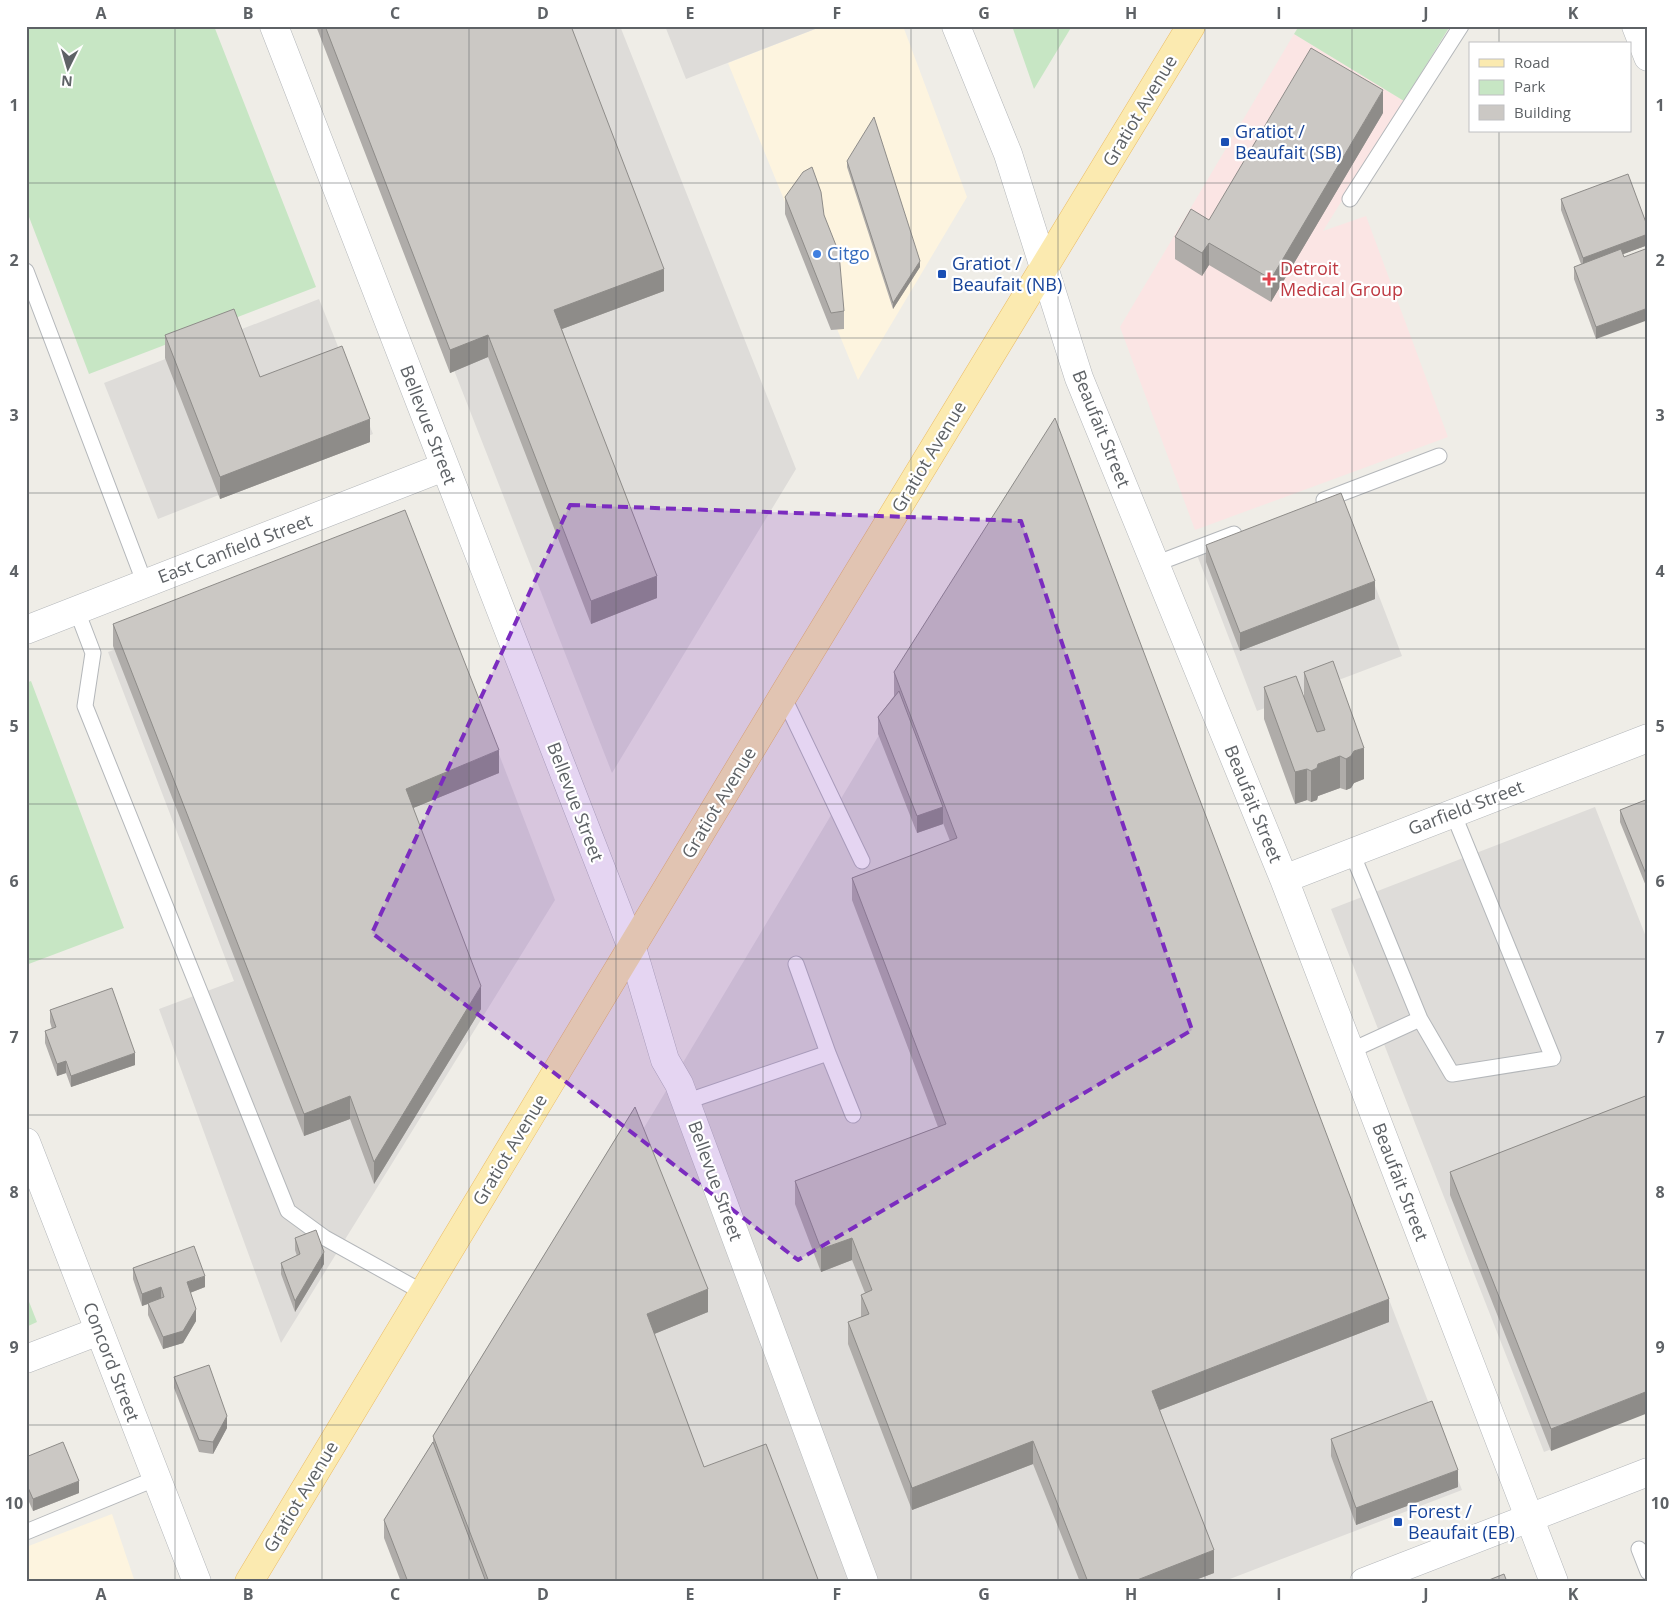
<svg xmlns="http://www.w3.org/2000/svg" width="1674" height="1608" viewBox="0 0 1674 1608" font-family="'Open Sans',sans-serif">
<rect width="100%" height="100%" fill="#efede7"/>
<path fill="#fdf4df" d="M823 26H903L967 197 858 380 728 63Z
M112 1514 135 1582H26V1547Z"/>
<path fill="#dedcd9" d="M319 26H620L796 469 612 773Z
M665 26H823L686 79Z
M319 299 373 434 158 519 104 383Z
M1058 436 1462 1490 1222 1582H477L435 1477Z
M1342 500 1402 656 1257 711 1197 555Z
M416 538 555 900 281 1343 159 1009 234 981 108 652Z
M1595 807 1648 942V1411L1544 1452 1331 909Z"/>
<path fill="#fbe5e4" d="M1294 34 1404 101 1323 231 1366 216 1448 437 1195 530 1120 327Z"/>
<path fill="#c7e6c4" d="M26 26H214L316 287 89 374 26 209Z
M1012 26H1072L1034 89Z
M1299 26H1450L1404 101 1294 34Z
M31 681 124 928 26 965V683Z
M26 1294 37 1322 26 1327Z"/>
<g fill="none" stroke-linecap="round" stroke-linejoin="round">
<defs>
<path id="lane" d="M1350 199 1461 26
M26 271 145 584
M1324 500 1439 456
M1155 564 1234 534
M77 611 93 653 85 706 288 1211 325 1238 424 1293
M783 696 862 861
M1420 1019 1452 1074 1553 1058 1453 813
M1350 1051 1420 1019 1352 853
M828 1053 853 1115
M685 1102 828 1053 796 964
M26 1532 157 1478
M1639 1549 1648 1572"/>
<path id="street" d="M274 26 632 948 665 1060 679 1084 864 1582
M956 26 1008 154 1079 378 1284 879 1554 1582
M1636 26 1648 57
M26 630 444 467
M1284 879 1648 738
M26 1142 197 1582
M26 1359 99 1331"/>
<path id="secondary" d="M1364 1582 1648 1472"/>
<path id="primary" d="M249 1582 783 696 1191 26"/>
</defs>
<use href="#lane" stroke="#b4b7ba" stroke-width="17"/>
<use href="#street" stroke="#b4b7ba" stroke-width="29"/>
<use href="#secondary" stroke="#b3b6ba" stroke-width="29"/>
<use href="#primary" stroke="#ebbc64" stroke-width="29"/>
<use href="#lane" stroke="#fff" stroke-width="15"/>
<use href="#street" stroke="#fff" stroke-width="28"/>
<use href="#secondary" stroke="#fff" stroke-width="28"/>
<use href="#primary" stroke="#fbeab0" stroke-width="28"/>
</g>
<path fill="#afaca9" d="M316 26H571L664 291 562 329 657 598 591 624 488 357 450 373Z
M1383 113 1271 302 1209 265 1202 276 1175 259V237L1209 220Z
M847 161 920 267 893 309 847 167Z
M785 197 824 215 844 311V329L831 330 785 214Z
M1561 199 1648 228V245L1623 254 1596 339 1574 279V267L1581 264 1561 210Z
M165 335 370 442 220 499 165 358Z
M1647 420H1648V434L1647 432Z
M1206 545 1375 599 1240 651 1206 562Z
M113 624 499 773 413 808 481 1009 374 1184 350 1119 304 1136 113 646Z
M894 672 1389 1322 1160 1410 1214 1573 1190 1582H1080L1033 1464 912 1510 848 1344V1322L861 1317V1295L865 1293 852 1260 821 1272 795 1204V1181L938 1127 852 900V878L950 841 943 823V824L917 833 878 734V717L894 696Z
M1304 672 1364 779 1354 783 1351 788 1346 790 1340 788 1318 796 1317 800 1311 802 1307 800 1295 804 1264 719V687L1304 696Z
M1648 799V891L1620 822V810Z
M50 1010 135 1065 71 1087 66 1073 57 1076 45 1043V1031L52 1029 50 1022Z
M1648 1095 1551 1451 1450 1195V1172Z
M635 1107 708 1312 654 1334 704 1467 819 1582H401L384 1538V1520L433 1442V1436Z
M295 1238 324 1264 295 1312 281 1274V1263L297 1256 295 1250Z
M133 1268 205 1287 190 1293 196 1321 183 1343 163 1349 148 1315V1304L142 1306 133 1279Z
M174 1377 227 1428 213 1454 199 1452 174 1388Z
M1331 1439 1458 1487 1356 1525 1331 1456Z
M26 1457 79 1493 33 1511 26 1495Z"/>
<path fill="#8e8c89" d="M1383 90V113L1271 302V279Z
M1648 234V245L1583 269V258Z
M1209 243V265L1202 276V253Z
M920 261V267L893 309V303Z
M664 269V291L554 332V310Z
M1648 308V320L1596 339V327Z
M488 335V357L450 373V350Z
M370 419V442L220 499V477Z
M657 576V598L591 624V601Z
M1375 581V599L1240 651V633Z
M1364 748V779L1354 783 1351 788 1346 790V759L1354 751Z
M499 750V773L406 811V789Z
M1340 756V788L1318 796 1317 800 1311 802V771L1318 764Z
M1307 769V800L1295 804V772Z
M943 807V824L917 833V816Z
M481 986V1009L374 1184V1162Z
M135 1053V1065L71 1087V1076Z
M66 1061V1073L57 1076V1064Z
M350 1096V1119L304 1136V1114Z
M852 1238V1260L821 1272V1249Z
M324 1252V1264L295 1312V1301Z
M205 1276V1287L187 1294V1282Z
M161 1287V1299L142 1306V1294Z
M708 1289V1312L647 1337V1314Z
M1389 1299V1322L1152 1413V1391Z
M196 1309V1321L183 1343 163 1349V1337Z
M1648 1391V1413L1551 1451V1429Z
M227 1416V1428L213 1454V1442Z
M1033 1441V1464L912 1510V1488Z
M1458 1470V1487L1356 1525V1508Z
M79 1481V1493L33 1511V1499Z
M1214 1550V1573L1190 1582H1132Z"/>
<path fill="#cbc8c4" stroke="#8e8c89" d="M325 26H571L664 269 554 310 657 576 591 601 488 335 450 350Z
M1311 48 1383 90 1271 279 1209 243 1202 253 1175 237 1191 209 1209 220Z
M874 117 920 261 893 303 847 161Z
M812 167 821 192 824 215 839 253 844 311 831 313 785 197 803 172Z
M1628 174 1648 228V234L1583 258 1561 199Z
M1648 248V308L1596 327 1574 267 1621 249 1624 257Z
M234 309 260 377 342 346 370 419 220 477 165 335Z
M1055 418 1389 1299 1152 1391 1214 1550 1132 1582H1088L1033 1441 912 1488 848 1322 869 1314 861 1295 872 1290 852 1238 821 1249 795 1181 946 1124 852 878 957 838 894 672Z
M1341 493 1375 581 1240 633 1206 545Z
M405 510 499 750 406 789 481 986 374 1162 350 1096 304 1114 113 624Z
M1333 661 1364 748 1354 751 1351 756 1346 759 1340 756 1318 764 1317 768 1311 771 1307 769 1295 772 1264 687 1296 676 1317 732 1325 730 1304 672Z
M899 691 943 807 917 816 878 717Z
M1648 799V879L1620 810Z
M112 988 135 1053 71 1076 66 1061 57 1064 45 1031 56 1027 50 1010Z
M1648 1095V1391L1551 1429 1450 1172Z
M635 1107 708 1289 647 1314 704 1467 766 1444 819 1582H489L433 1436Z
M316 1230 324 1252 295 1301 281 1263 300 1254 295 1238Z
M194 1246 205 1276 187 1282 196 1309 183 1331 163 1337 148 1303 164 1297 161 1287 142 1294 133 1268Z
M209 1365 227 1416 213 1442 199 1440 174 1377Z
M1432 1401 1458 1470 1356 1508 1331 1439Z
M63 1442 79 1481 33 1499 26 1483V1457Z
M433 1442 486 1582H408L384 1520Z
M1504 1574 1507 1582H1484Z"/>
<path fill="#7b2cbf" fill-opacity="0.2" stroke="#7b2cbf" stroke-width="4" stroke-dasharray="10 6" stroke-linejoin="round" d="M570 505 1021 521 1192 1030 798 1260 372 933Z"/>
<path fill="none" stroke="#5e6266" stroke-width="1" stroke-opacity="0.55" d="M175 26V1582M322 26V1582M469 26V1582M616 26V1582M763 26V1582M911 26V1582M1058 26V1582M1205 26V1582M1352 26V1582M1499 26V44M1499 131V1582M26 183H1648M26 338H1648M26 493H1648M26 649H1648M26 804H1648M26 959H1648M26 1115H1648M26 1270H1648M26 1425H1648"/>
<g fill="#1a4fb4" stroke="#fff" stroke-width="2">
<rect x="1220" y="137" width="10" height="10" rx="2.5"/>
<rect x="937" y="269" width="10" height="10" rx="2.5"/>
<rect x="1393" y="1517" width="10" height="10" rx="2.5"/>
</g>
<circle fill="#3f7fe0" stroke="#fff" stroke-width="2" cx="817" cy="254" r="5"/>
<path fill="#e0444e" stroke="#fff" stroke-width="2" d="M1266.5 271.5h5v5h5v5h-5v5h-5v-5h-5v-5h5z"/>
<g text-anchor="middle" stroke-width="4.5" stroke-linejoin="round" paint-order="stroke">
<g font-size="18" fill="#5e6266" stroke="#fff">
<text transform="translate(1140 111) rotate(-59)" y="6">Gratiot Avenue</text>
<text transform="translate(428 425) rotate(69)" y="6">Bellevue Street</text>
<text transform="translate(1101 429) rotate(68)" y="6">Beaufait Street</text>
<text transform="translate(929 457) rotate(-59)" y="6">Gratiot Avenue</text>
<text transform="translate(235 549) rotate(-21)" y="6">East Canfield Street</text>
<text transform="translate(575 802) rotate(69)" y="6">Bellevue Street</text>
<text transform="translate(719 803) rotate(-59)" y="6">Gratiot Avenue</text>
<text transform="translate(1253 804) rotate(68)" y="6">Beaufait Street</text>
<text transform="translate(1466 808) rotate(-21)" y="6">Garfield Street</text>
<text transform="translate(510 1150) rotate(-59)" y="6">Gratiot Avenue</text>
<text transform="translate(715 1181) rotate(70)" y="6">Bellevue Street</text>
<text transform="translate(1400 1182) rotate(69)" y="6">Beaufait Street</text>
<text transform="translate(111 1362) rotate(69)" y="6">Concord Street</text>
<text transform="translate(301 1497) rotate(-59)" y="6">Gratiot Avenue</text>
</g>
<g font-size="18" fill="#164399" stroke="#fff" text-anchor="start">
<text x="1235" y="138">Gratiot /<tspan x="1235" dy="21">Beaufait (SB)</tspan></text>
<text x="952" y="270">Gratiot /<tspan x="952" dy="21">Beaufait (NB)</tspan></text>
<text x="1408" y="1518">Forest /<tspan x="1408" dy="21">Beaufait (EB)</tspan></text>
</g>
<g font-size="18" fill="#366cbe" stroke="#fff" text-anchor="start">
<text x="827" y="260">Citgo</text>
</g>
<g font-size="18" fill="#be3a42" stroke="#fff" text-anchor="start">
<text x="1280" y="275">Detroit<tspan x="1280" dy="21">Medical Group</tspan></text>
</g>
</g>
<rect width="1674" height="1608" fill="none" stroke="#ffffff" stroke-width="55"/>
<rect x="1469" y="42" width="162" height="90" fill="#ffffff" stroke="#bfc0c2"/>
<rect x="1479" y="59" width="25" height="8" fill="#fbeab0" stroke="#bfc0c2"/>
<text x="1514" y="68" font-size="15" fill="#5e6266">Road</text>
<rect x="1479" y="80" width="25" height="15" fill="#c7e6c4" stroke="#bfc0c2"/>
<text x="1514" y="92" font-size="15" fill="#5e6266">Park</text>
<rect x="1479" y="105" width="25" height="15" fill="#cbc8c4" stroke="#bfc0c2"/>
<text x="1514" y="118" font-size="15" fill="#5e6266">Building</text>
<g transform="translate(68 68) rotate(185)" stroke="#ffffff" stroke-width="4" paint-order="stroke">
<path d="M0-4L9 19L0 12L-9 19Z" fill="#5e6266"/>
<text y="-8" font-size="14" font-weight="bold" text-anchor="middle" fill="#5e6266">N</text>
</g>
<rect x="28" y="28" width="1618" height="1552" fill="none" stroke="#5e6266" stroke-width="2"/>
<g font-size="16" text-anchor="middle" font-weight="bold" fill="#5e6266">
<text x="101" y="19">A</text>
<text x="248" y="19">B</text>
<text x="395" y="19">C</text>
<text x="543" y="19">D</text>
<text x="690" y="19">E</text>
<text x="837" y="19">F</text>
<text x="984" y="19">G</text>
<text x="1131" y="19">H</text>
<text x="1279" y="19">I</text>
<text x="1426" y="19">J</text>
<text x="1573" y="19">K</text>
<text x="14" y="111">1</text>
<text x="1660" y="111">1</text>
<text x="14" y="266">2</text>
<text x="1660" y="266">2</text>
<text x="14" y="421">3</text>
<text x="1660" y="421">3</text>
<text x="14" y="577">4</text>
<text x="1660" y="577">4</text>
<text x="14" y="732">5</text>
<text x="1660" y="732">5</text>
<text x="14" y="887">6</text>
<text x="1660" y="887">6</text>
<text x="14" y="1043">7</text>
<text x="1660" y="1043">7</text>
<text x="14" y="1198">8</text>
<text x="1660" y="1198">8</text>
<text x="14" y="1353">9</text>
<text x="1660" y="1353">9</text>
<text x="14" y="1509">10</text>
<text x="1660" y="1509">10</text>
<text x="101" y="1600">A</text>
<text x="248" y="1600">B</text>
<text x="395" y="1600">C</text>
<text x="543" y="1600">D</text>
<text x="690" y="1600">E</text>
<text x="837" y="1600">F</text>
<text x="984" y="1600">G</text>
<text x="1131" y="1600">H</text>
<text x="1279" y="1600">I</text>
<text x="1426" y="1600">J</text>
<text x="1573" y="1600">K</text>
</g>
</svg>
